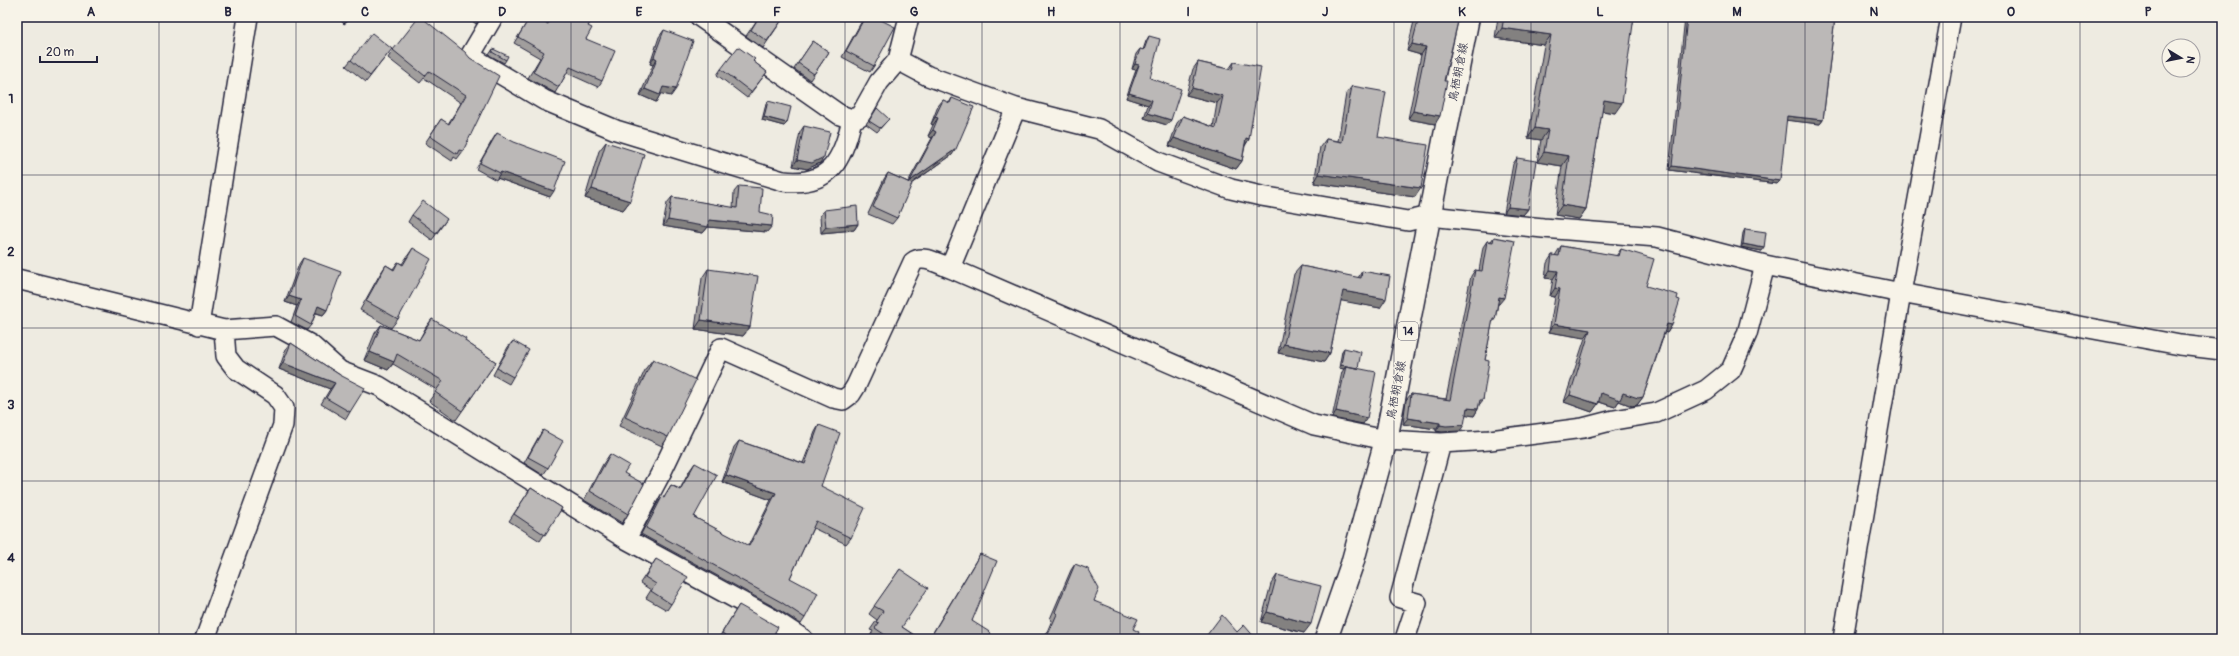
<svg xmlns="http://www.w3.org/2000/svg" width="2239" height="656" viewBox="0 0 2239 656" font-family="Pangolin,'Klee One',sans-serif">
<rect width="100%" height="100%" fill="#eeebe1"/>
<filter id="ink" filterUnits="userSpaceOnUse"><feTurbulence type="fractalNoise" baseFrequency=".025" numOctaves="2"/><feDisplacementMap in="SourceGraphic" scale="8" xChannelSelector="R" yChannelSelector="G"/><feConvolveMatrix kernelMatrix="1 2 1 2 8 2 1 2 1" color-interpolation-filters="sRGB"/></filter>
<g filter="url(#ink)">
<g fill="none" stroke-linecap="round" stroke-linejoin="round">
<defs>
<path id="minor" d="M493 17 470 56 544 100 616 130 783 181C830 187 843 160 852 119
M700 17 840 115 852 119 860 116 879 82 898 60 909 17
M898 60 928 76 1016 108 1099 129 1158 162 1231 189 1261 196 1408 221 1430 216 1543 228 1657 237 1765 265 1901 293 2180 345 2222 350
M950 268 1016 108
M17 279 224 330 276 326 311 345 340 371 379 386 626 539 771 618 803 639
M199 325 248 17
M626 539 662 471 721 348 833 398 843 400 851 394 856 386 913 262C923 254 939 264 950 268L1314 425 1386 440 1441 443 1490 440 1583 428 1614 420 1656 413 1706 390 1731 370 1747 334 1765 265
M205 639 283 425 284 408 275 395 236 369 226 356 224 330
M1405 639 1417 603 1400 598 1441 443
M1843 639 1901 293 1951 17"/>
<path id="primary" d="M1326 639 1352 564 1386 440 1468 17"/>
</defs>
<use href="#minor" stroke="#22223b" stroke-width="22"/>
<use href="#primary" stroke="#22223b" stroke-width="25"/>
<use href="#minor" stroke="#f7f3e8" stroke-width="19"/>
<use href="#primary" stroke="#f7f3e8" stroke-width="22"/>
</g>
<path fill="#a19e9d" stroke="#22223b" d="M338 17H353L344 24Z
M467 17H481L476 24Z
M530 17 547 24 551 17H593L588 26 586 39 602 81 598 87 567 73 555 93 528 78 540 58 514 43Z
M759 17H784L763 48 746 36Z
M864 17H875L874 66 870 72 842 57Z
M1415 17H1459L1435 124 1408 119 1421 55 1407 51Z
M1498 17H1634L1615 113 1602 111 1586 209 1579 219 1555 215 1562 166 1537 162 1541 140 1528 138 1544 45 1495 38Z
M1685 17H1835L1823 120 1820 124 1786 120 1777 184 1669 170Z
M664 30 671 96 661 93 656 102 640 95 653 65 650 64 659 37Z
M1149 36 1150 78 1167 125 1144 118 1148 105 1126 98 1136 70 1132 69 1136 54 1140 49 1143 50 1146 41Z
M813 41 829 52 810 80 794 69Z
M493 49 506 60 504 63 489 55Z
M393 50 470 58 463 151 457 159 454 157 452 161 425 143 441 119 448 124 461 103 424 78 420 83 388 58Z
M387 55 366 82 346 66 351 60Z
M753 61 767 72 747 98 717 75 721 69Z
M1198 62 1229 69 1234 62 1249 139 1245 146 1242 161 1236 169 1169 146 1177 123 1183 116 1213 127 1217 103 1186 95 1193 69Z
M1352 86 1378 137 1415 197 1314 183 1320 147 1326 139 1338 141 1346 94Z
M952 98V155L911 184 897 218 892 224 868 214 884 179 888 173 908 182 932 138 928 136 933 125 931 124 938 106 943 100 949 103Z
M768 101 784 126 762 120 766 104Z
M877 108 886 122 877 132 866 124Z
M804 126 824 157 820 163 807 169 793 166 800 132Z
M497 133 550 197 497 178 496 180 476 169 493 139Z
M606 142 630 201 623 210 585 198 599 151Z
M1517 158 1528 209 1523 215 1504 213 1513 164Z
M739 186 760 212 767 232 708 227 703 233 663 226 667 203 672 197 733 208 734 192Z
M824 210 858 224 854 230 821 233 820 216Z
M412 215 447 219 432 240 408 222Z
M1745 229 1762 251 1741 247 1743 233Z
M1494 237 1499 304H1498L1495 319 1492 323 1485 360 1483 400 1479 405 1478 409 1474 416 1466 414 1460 431 1442 432 1436 431V429L1403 424 1406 400 1411 394 1446 399 1471 276 1475 270 1479 271 1483 247 1487 241H1491Z
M1561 246 1616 256 1621 249 1672 325 1667 333 1665 332 1643 397 1637 405 1632 406 1619 401 1615 407 1599 402 1592 412 1564 402 1585 338 1549 332 1555 297 1550 296 1553 279 1545 278 1547 263 1552 255 1555 256 1556 254Z
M413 248 398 319 391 328 360 310 380 274 386 265 393 269 398 262 402 264Z
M303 258 327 310 323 315 316 313 311 325 307 330 291 322 297 306 285 302 299 264Z
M1301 266 1358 278 1362 271 1380 308 1341 300 1330 353 1324 362 1278 353 1294 274Z
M708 269 750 327 743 336 695 329 702 278Z
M432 319 496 362 456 420 429 401 437 390 393 364 388 370 364 360 375 333 381 325 419 340 426 327Z
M513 341V377L509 384 493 375 508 347Z
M291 343 340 375 350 412 346 419 321 404 330 389 279 369 286 349Z
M1344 348 1358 368 1363 424 1332 418 1342 372 1344 369 1339 368 1342 351Z
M653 359 668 437 662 446 619 426 646 368Z
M819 425 821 486 851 538 846 544 813 528 790 578 805 618 801 624 776 608 641 534 657 504 662 497 663 498 671 485 680 489 690 470 695 463 694 517 748 546 771 500 722 482 734 447 739 441 803 463 815 432Z
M543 430 548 468 543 475 524 463 539 436Z
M610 454 624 473 628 514 622 523 584 500 603 464Z
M531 488 562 508 540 541 509 521Z
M980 554 972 621 988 639H929L975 562Z
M656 559 671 604 667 610 646 598 651 590 640 583Z
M1075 564 1094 601 1133 629 1136 639H1044L1052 620 1050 619 1071 570Z
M900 569 902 627 920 639H874L870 636 873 631 870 630 877 620 869 614Z
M1277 575 1304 633 1261 622 1271 584Z
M739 605 771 639H718Z"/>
<path fill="#838180" stroke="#22223b" d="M349 17H353L344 24 348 18Z
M1502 28 1551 35 1544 45 1495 38Z
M1412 44 1426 47 1421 55 1407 51Z
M654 57 657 59 653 65 650 64Z
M1135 64 1139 65 1136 70 1132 69Z
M663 87 676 89 671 96 658 93Z
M1192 88 1223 96 1217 103 1186 95Z
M645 89 660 95 656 102 640 95Z
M1129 93 1152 100 1148 105 1126 98Z
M1604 100 1622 103 1615 113 1597 110Z
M1413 111 1440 116 1435 124 1408 119Z
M1148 113 1171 120 1167 125 1144 118Z
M1787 116 1823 120 1820 124 1784 120Z
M764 117 787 123 784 126 762 120Z
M935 117 938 118 933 125 931 124Z
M1535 128 1548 130 1541 140 1528 138Z
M933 130 936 132 932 138 928 136Z
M1174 138 1242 161 1236 169 1169 146Z
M1246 138 1249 139 1244 147Z
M956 149 952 155 905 188 910 181Z
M1544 152 1569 156 1562 166 1537 162Z
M824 157 820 163 807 169 793 166 797 160Z
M1672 166 1780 181 1777 184 1669 170Z
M501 172 554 191 550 197 497 178Z
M1319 174 1421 188 1415 197 1314 183Z
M592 189 630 201 623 210 585 198Z
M1562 205 1586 209 1579 219 1555 215Z
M1508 207 1528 209 1523 215 1504 213Z
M668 220H709L772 226 767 232 708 227 703 233 663 226Z
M858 224 854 230 821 233 826 227Z
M1743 244 1764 248 1762 251 1741 247Z
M1550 270 1558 271 1553 279 1545 278Z
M1555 288 1560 289 1555 297 1550 296Z
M1343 291 1386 299 1380 308 1337 300Z
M289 296 301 300 297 306 285 302Z
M1499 297 1504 298 1499 304 1495 303Z
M318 306 327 310 323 315 314 312Z
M701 320 750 327 743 336 695 329Z
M1554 324 1590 330 1585 338 1549 332Z
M1667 324 1672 325 1667 333 1662 331Z
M1284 344 1330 353 1324 362 1278 353Z
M370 352 394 362 388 370 364 360Z
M283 363 335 383 330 389 279 369Z
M1341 365 1346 366 1344 369 1339 368Z
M1601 393H1623L1643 397 1637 405 1632 406 1619 401 1615 407 1596 401Z
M1570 395 1598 404 1592 412 1564 402Z
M1467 408 1478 409 1474 416 1463 414Z
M1336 411 1367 418 1363 424 1332 418Z
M1408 418 1440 423 1436 429 1403 424Z
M1440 425H1464L1460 431 1442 432 1436 431Z
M726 475 776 493 771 500 722 482Z
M1267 612 1311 624 1304 633 1261 622Z"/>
<path fill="#bbb8b7" stroke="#22223b" d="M419 17H421L465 52 470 58 499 76 463 151 459 150 457 154 430 136 441 119 449 124 466 95 429 71 425 76 393 50Z
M530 17H535L548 24 552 17H593L588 26 592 28 586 39 615 51 602 81 570 67 559 87 533 72 544 52 518 37Z
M759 17H784L767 41 751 30Z
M865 17H875L895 27 874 66 846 51Z
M1419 17H1459L1444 81H1447L1440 116 1413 111 1426 47 1412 44Z
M1504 17H1634L1622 103 1604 100 1586 209 1562 205 1569 156 1544 152 1548 130 1535 128 1551 35 1502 28Z
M1687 17H1835L1823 120 1787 116 1780 181 1672 166Z
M664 30 693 41 676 89 663 87 660 95 645 89 657 59 654 57Z
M372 33 392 49 370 76 351 60Z
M1149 36 1160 39 1150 78 1181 89 1171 120 1148 113 1152 100 1129 93 1139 65 1135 64 1140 49 1144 50Z
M813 41 829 52 814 74 798 63Z
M738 47 755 59 753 61 767 72 751 92 721 69Z
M493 49 508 56 506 60 492 52Z
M1198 62 1232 70 1234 62 1261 67 1249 139 1246 138 1242 161 1174 138 1183 116 1216 128 1223 96 1192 88Z
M1352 86 1386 92 1378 137 1428 145 1421 188 1319 174 1326 139 1342 142Z
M952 98 974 107 956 149 910 181 936 132 933 130 938 118 935 117 943 100 950 103Z
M768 101 791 107 787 123 764 117Z
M877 108 889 119 880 128 869 121Z
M804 126 830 132 824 157 812 163 797 160Z
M497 133 514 142 565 161 554 191 501 172 500 173 480 163Z
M606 142 644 154 630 201 592 189Z
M1517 158 1536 161 1528 209 1508 207Z
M888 173 912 184 897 218 873 207Z
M739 186 762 188 760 212 773 215 772 226 709 220 708 227 668 220 672 197 737 208Z
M423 201 447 219 436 233 412 215Z
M857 206 858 224 826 227 824 210Z
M1745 229 1766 232 1764 248 1743 244Z
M1494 237 1515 241 1504 298 1499 297 1495 319H1493L1485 360 1489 361 1483 400H1480L1478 409 1467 408 1464 425 1446 426 1440 425V423L1408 418 1411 394 1450 400 1475 270 1482 271 1487 241 1493 242Z
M1561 246 1619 256 1621 249 1654 259 1646 286 1678 295 1677 299 1680 300 1672 325 1667 324 1643 397 1638 398 1623 393 1620 400 1601 393 1598 404 1570 395 1590 330 1554 324 1560 289 1555 288 1558 271 1550 270 1552 255 1559 256Z
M413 248 431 259 398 319 366 301 386 265 394 270 398 262 403 265Z
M303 258 341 272 327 310 318 306 311 325 295 316 301 300 289 296Z
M1301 266 1361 278 1362 271 1390 276 1386 299 1343 291 1330 353 1284 344Z
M708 269 758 276 750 327 701 320Z
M432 319 466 339 465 341 496 362 462 411 435 392 443 381 397 354 394 362 370 352 381 325 419 340Z
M513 341 529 350 513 377 497 368Z
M291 343 340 375 365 388 350 412 326 398 335 383 283 363Z
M1344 348 1361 352 1358 368 1341 365Z
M653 359 696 380 668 437 625 417Z
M1346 366 1376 372 1367 418 1336 411Z
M819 425 840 433 821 486 865 508 851 538 816 521 790 578 818 593 805 618 781 602 646 528 662 497 664 498 671 485 680 490 695 463 717 475 694 517 749 546 776 493 726 475 739 441 805 464Z
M543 430 563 441 548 468 528 457Z
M610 454 629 465 624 473 644 484 628 514 590 491Z
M531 488 562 508 545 535 514 514Z
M980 554 997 561 972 621 991 633 988 639H931L930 638Z
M656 559 688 577 671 604 651 591 656 584 645 577Z
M1075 564 1088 569 1099 589 1094 601 1138 619 1133 629 1139 632 1136 639H1046L1057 614 1055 612Z
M900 569 928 588 902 627 920 639H891L875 628 879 623 876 622 883 611 874 606Z
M1277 575 1321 586 1311 624 1267 612Z
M739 605 778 627 771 639H731L722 633Z
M1222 615 1237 632 1244 625 1256 639H1204Z"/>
</g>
<path fill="none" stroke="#22223b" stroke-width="1" stroke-opacity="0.55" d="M159 17V639M296 17V639M434 17V639M571 17V639M708 17V639M845 17V639M982 17V639M1120 17V639M1257 17V639M1394 17V639M1531 17V639M1668 17V639M1805 17V639M1943 17V639M2080 17V639M17 175H2222M17 328H2222M17 481H2222"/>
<g text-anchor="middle" stroke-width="3" stroke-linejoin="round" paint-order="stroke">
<rect fill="#f7f3e8" stroke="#62616f" stroke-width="1" x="1398" y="322" width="20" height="18" rx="3"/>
<g font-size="11" font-weight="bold" fill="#22223b">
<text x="1408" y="335">14</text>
</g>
<g font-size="12" fill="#22223b" stroke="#f7f3e8">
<text transform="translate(1458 72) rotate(-79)" y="4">鳥栖朝倉線</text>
<text transform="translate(1396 390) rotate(-79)" y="4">鳥栖朝倉線</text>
</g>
</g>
<rect width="2239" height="656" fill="none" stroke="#f7f3e8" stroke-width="44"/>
<g transform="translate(2181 58) rotate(100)"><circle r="19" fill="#f7f3e8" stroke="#a29fa3"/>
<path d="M0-3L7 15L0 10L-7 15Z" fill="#22223b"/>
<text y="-6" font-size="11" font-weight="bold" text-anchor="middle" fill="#22223b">N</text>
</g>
<path d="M40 56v6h57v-6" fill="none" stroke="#22223b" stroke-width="2"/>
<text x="46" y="56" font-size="12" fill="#22223b" stroke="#f7f3e8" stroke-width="3" paint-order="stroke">20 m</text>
<rect x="22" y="22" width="2195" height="612" fill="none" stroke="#22223b" stroke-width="1.5"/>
<g font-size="13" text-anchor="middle" font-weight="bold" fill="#22223b">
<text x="91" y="16">A</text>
<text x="228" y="16">B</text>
<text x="365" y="16">C</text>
<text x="502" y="16">D</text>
<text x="639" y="16">E</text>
<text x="777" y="16">F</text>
<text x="914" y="16">G</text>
<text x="1051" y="16">H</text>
<text x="1188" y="16">I</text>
<text x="1325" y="16">J</text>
<text x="1462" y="16">K</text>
<text x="1600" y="16">L</text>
<text x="1737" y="16">M</text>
<text x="1874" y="16">N</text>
<text x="2011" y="16">O</text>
<text x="2148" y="16">P</text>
<text x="11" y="103">1</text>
<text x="11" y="256">2</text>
<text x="11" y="409">3</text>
<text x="11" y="562">4</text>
</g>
</svg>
